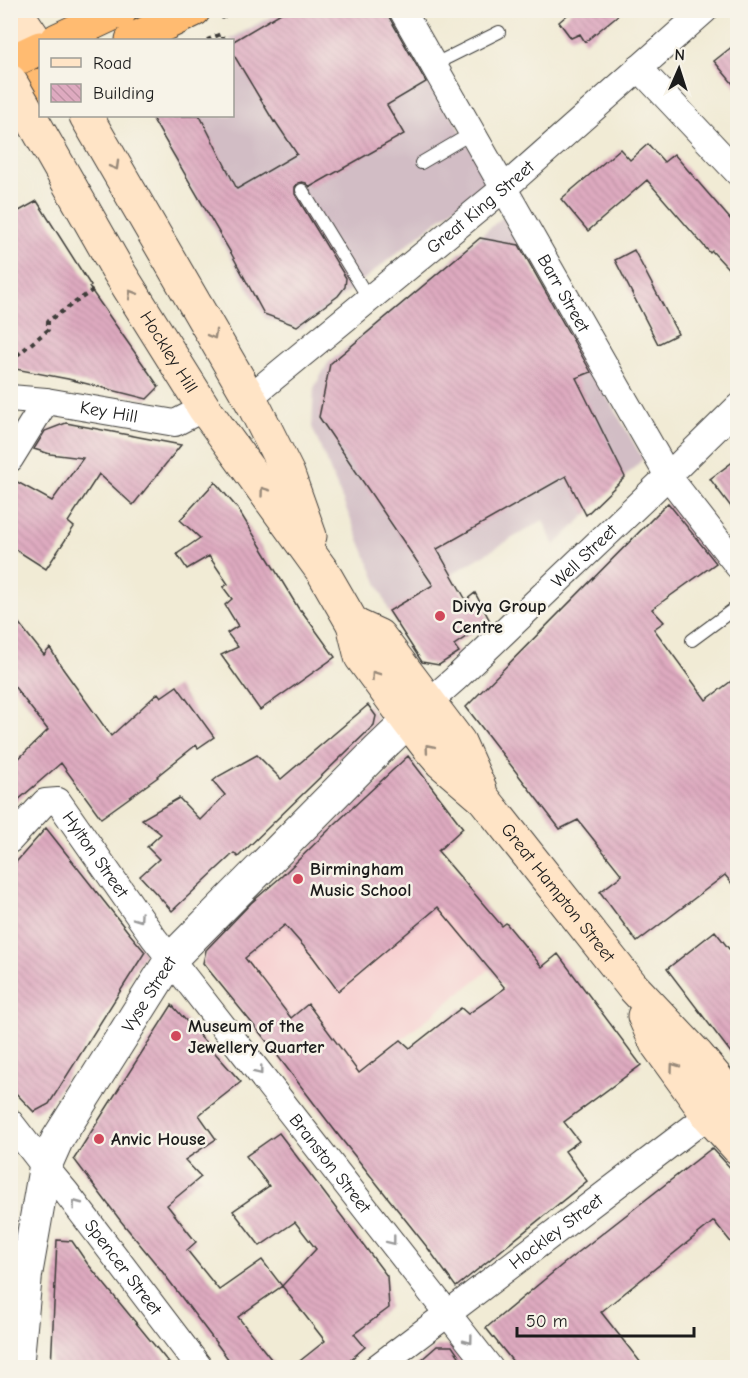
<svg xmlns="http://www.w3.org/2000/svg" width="748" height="1378" viewBox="0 0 748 1378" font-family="'Comic Neue',sans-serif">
<defs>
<pattern id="building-back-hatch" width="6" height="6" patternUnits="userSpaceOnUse" patternTransform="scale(1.5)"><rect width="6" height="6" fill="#deaac0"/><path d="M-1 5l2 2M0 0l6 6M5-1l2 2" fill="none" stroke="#be92a4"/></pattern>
</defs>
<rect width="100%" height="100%" fill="#f7f3e8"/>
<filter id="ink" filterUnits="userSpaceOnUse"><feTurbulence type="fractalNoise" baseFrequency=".0167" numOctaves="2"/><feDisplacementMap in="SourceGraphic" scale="12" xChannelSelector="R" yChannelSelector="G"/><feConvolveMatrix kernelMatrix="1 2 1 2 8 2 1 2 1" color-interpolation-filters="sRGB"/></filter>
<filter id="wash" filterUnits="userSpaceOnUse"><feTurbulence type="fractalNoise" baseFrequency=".008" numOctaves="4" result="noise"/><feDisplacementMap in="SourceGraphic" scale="24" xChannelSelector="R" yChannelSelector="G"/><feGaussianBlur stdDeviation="1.35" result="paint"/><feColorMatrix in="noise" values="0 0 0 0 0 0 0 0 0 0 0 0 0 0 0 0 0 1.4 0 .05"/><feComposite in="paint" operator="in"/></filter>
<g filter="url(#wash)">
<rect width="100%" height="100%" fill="#f1ebd5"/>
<path fill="#f7cfd0" d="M336 823 392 887 410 874 490 969 316 1107 203 963 206 949 224 928 249 956 285 925 351 922 297 861Z"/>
<path fill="#d2bdc5" d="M281 11H391L489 180 300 330 265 318 150 116H232V40H228Z
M503 217 643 459 554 546 543 520 389 611 312 427 314 388 328 363Z"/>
<g id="blocks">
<path fill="url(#building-back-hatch)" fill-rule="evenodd" d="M286 10H387L389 17 426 82 387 105 404 134 310 187 306 183 302 182 298 183 295 187V194L346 278 345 287 338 296 297 326 264 314 231 253 151 116H200L237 189 297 154 275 121 274 122 232 52V42Z
M573 10H624L585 42 580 34 571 38 559 22Z
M738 42V90L714 61Z
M648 144 664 162 674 154 738 228V279L712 251 710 253 647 180 588 231 561 199 620 149 630 160Z
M37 201 91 286 89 287 159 387 147 399 68 379 10 368V216Z
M480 238 519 245 591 372 576 378 625 477 586 515 566 476 437 549 466 600 475 593 490 621 454 645 459 652 439 665 422 662 389 611 433 585 319 417 330 364Z
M634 250 678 334 658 344 615 260Z
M66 423 181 445 133 505 99 474 68 522 74 527 46 569 10 546V478L52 501 83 458 50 454 34 449 45 431Z
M738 458V516L710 479Z
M215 482 238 509 300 611 301 610 335 657 260 710 221 655 238 647 227 633 238 626 225 605 232 599 223 587 228 584 209 556 187 569 177 554 200 538 180 520Z
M668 503 716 563 652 609 664 622 654 629 706 700 738 676V891L725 875 637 942 600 892 622 875 578 820 560 829 466 707Z
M10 612 44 655 50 648 63 669 111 736 158 693 161 697 177 686 214 737 198 748 196 745 157 776 158 777 101 818 61 763 10 807V767L48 730 10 681Z
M368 705 376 716 374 725 238 857 234 853 172 911 140 876 159 859 147 847 161 834 142 819 179 798 200 820 225 795 213 781 219 776 257 755 281 779Z
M408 756 463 828 438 851 502 926 506 923 542 967 558 954 641 1065 564 1122 579 1141 565 1151 587 1181 456 1287 427 1247 339 1136 264 1038 203 963 206 950 251 903 282 876 336 823ZM438 907 505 988 468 1014 461 1008 410 1048 401 1040 359 1073 308 1004 291 1018 245 958 285 925 313 957 338 991Z
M46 828 129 933 145 952 49 1104 34 1112 10 1087V869Z
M715 931 729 949 738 942V1062L667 969Z
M172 1005 241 1082 199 1115 216 1139 185 1160 201 1177 167 1205 196 1242 187 1250 219 1290 262 1260 282 1286 238 1317 278 1368H235L161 1270 120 1220 74 1159Z
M279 1133 387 1276 389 1308 354 1334 365 1347 341 1368H291L325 1341 282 1286 316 1249 295 1222 260 1246 233 1211 269 1186 246 1156Z
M712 1148 738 1176V1251L714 1221 601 1312 645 1368H518L486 1328 562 1265Z
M57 1240 72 1241 87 1263 173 1368H51Z
M437 1346H452L467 1368H412Z"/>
</g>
</g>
<g filter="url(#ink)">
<use href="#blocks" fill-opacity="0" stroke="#3c3b38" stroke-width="1.5"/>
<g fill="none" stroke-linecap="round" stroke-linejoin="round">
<defs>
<path id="service" d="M433 65 499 32
M421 163 472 133
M302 190 369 299
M692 640 738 606"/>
<g id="minor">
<path id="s1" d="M402 10 668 476 738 566"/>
<path d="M639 68 738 173"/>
<path id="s2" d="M10 398 46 401 175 423 204 408"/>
<path id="s3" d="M249 398 503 189 705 10"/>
<path d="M10 459 46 401"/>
<path id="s4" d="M429 702 455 679 668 476 738 407"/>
<path id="s5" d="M10 840 45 802 58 801 154 938 490 1368"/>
<path id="s6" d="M10 1122 45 1167 66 1192 200 1368"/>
<path id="s7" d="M376 1368 722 1105"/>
</g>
<g id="tertiary">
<path id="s8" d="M17 1368 26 1275 45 1167 57 1140 171 959 378 750 428 702"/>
</g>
<g id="secondary">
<path d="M15 10 40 47"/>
<path d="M86 116 254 406 288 474 310 536"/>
<path id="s9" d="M33 121 119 272 204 408 323 572 353 624 361 657 408 721 428 747 441 762 484 799 632 986 697 1055 738 1104"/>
<path d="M353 624 379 636 459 742 480 789"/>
<path d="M644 1016 656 1043 708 1115 738 1148"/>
</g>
<path id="trunk" d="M57 40 121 10
M132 40 194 10
M10 62 40 48
M10 99 40 85"/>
</defs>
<use href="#service" stroke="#3c3b38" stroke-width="14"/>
<use href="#minor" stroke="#3c3b38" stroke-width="28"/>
<use href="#tertiary" stroke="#3c3b38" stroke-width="34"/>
<use href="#secondary" stroke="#3c3b38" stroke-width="35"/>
<use href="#trunk" stroke="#3c3b38" stroke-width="35"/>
<path stroke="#3c3b38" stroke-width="4" stroke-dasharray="4.5 4.5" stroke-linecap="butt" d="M221 18 238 10
M207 40 221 34 224 39 221 40
M10 361 48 330V321L96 288"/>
<use href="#service" stroke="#fff" stroke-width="12"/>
<use href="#minor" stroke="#fff" stroke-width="26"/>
<use href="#tertiary" stroke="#fff" stroke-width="32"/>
<use href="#secondary" stroke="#ffe4c6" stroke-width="33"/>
<use href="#trunk" stroke="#ffbb71" stroke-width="33"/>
<defs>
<path id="secondary-bridge" d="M10 81 33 121"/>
</defs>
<use href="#secondary-bridge" stroke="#3c3b38" stroke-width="35" stroke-linecap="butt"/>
<use href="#secondary-bridge" stroke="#ffe4c6" stroke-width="33"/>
</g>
<defs><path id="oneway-chevron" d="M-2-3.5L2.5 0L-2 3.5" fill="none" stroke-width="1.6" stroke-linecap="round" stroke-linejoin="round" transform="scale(1.5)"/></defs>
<g stroke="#998a7a">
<use href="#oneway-chevron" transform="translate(115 166) rotate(60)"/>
<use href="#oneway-chevron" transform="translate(132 294) rotate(-122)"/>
<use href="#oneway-chevron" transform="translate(213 335) rotate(60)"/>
<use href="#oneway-chevron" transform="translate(264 491) rotate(-126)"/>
<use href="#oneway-chevron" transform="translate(375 675) rotate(-126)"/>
<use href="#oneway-chevron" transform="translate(429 748) rotate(-130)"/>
<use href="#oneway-chevron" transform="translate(674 1067) rotate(-126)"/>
</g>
<g stroke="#999">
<use href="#oneway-chevron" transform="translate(139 918) rotate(55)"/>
<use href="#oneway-chevron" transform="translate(259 1071) rotate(52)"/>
<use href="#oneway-chevron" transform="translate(76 1204) rotate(-127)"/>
<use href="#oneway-chevron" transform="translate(392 1241) rotate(52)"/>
<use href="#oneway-chevron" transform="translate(469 1340) rotate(53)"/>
</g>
</g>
<g fill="#d1495b" stroke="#f7f3e8" stroke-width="2">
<circle cx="440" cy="616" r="6"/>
<circle cx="298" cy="879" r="6"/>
<circle cx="176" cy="1036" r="6"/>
<circle cx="99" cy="1139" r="6"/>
</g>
<g text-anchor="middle" stroke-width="5" stroke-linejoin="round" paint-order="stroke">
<g font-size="18" fill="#1c1c1c" stroke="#f7f3e8">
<text dy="6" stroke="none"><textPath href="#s3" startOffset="300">Great King Street</textPath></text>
<text dy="6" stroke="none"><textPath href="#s1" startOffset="326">Barr Street</textPath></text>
<text dy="6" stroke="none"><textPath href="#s9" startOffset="268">Hockley Hill</textPath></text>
<text dy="6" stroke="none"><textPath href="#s2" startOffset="100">Key Hill</textPath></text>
<text dy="6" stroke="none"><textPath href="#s4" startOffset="213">Well Street</textPath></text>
<text dy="6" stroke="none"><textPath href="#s5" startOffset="130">Hylton Street</textPath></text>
<text dy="6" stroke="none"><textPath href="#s9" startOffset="939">Great Hampton Street</textPath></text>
<text dy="6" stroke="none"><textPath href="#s8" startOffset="405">Vyse Street</textPath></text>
<text dy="6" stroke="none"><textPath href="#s5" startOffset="518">Branston Street</textPath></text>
<text dy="6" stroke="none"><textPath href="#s7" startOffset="226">Hockley Street</textPath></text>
<text dy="6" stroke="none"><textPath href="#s6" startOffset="184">Spencer Street</textPath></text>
</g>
<g font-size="18" font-weight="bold" fill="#1c1c1c" stroke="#f7f3e8" text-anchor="start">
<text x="452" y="612">Divya Group<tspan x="452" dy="21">Centre</tspan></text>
<text x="310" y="875">Birmingham<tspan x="310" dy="21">Music School</tspan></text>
<text x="188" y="1032">Museum of the<tspan x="188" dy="21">Jewellery Quarter</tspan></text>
<text x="111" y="1145">Anvic House</text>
</g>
</g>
<rect width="748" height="1378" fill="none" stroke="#f7f3e8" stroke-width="36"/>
<rect x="39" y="39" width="195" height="78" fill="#f7f3e8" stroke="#9f9d96" stroke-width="1.5"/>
<rect x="51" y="58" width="30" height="9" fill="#ffe4c6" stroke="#9f9d96" stroke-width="1.5"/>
<text x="93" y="69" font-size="18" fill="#1c1c1c">Road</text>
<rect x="51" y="84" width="30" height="18" fill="url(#building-back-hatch)" stroke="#9f9d96" stroke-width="1.5"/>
<text x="93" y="99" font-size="18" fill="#1c1c1c">Building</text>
<g transform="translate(679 69) rotate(3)" stroke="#f7f3e8" stroke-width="4.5" paint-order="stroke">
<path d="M0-4.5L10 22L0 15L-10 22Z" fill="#1c1c1c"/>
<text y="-9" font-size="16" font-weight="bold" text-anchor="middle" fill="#1c1c1c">N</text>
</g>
<path d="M517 1327v9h177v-9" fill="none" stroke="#1c1c1c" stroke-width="3"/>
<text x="526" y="1327" font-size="18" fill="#1c1c1c" stroke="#f7f3e8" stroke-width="4.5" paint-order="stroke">50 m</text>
</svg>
